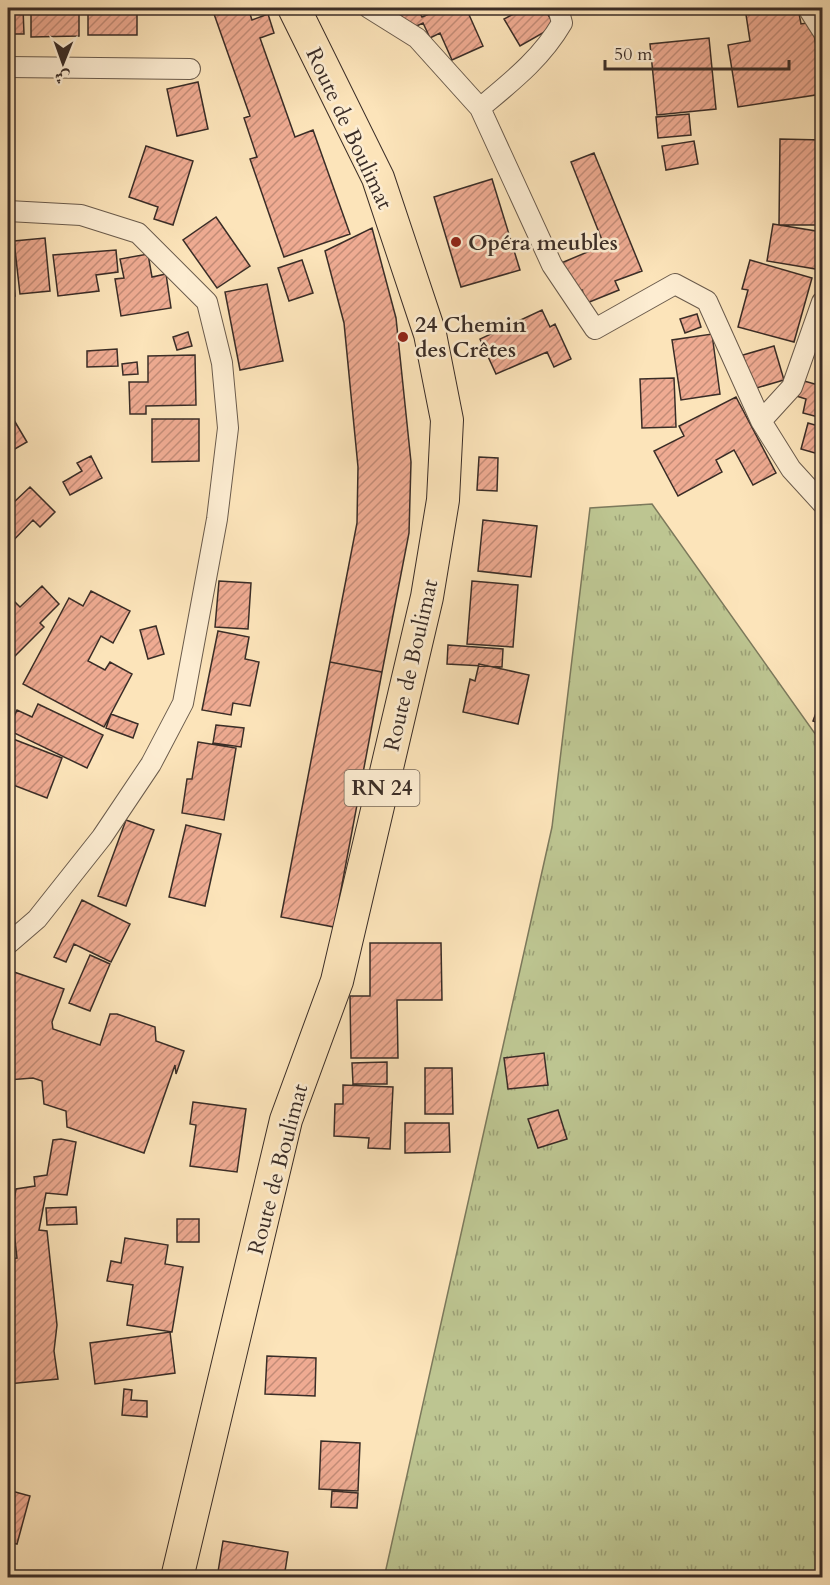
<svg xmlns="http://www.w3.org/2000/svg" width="830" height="1585" viewBox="0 0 830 1585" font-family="Cardo,Amiri,serif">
<defs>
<pattern id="grass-tufts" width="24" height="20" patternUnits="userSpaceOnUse" patternTransform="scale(1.5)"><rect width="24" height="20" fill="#bdc591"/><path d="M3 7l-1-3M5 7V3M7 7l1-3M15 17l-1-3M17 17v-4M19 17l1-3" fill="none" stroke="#9ba076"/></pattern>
<pattern id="building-hatch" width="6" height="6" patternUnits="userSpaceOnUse" patternTransform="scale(1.5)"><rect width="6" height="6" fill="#efab92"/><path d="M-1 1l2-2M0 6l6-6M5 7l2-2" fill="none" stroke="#c38c77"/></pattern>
</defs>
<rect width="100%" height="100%" fill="#fce4ba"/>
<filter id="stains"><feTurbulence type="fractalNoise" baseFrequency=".00333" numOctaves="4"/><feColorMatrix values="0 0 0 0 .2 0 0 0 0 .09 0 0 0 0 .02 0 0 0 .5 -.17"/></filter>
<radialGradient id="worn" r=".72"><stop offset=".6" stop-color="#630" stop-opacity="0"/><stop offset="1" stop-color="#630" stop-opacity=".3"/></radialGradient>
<path fill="url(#grass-tufts)" stroke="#7c795c" stroke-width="1.5" d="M652 504 816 735 822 756V1577L384 1578 552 827 590 508Z"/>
<path fill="url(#building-hatch)" stroke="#3a2d27" stroke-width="1.5" d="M8 8H23L24 34H8Z
M31 8H79V36L31 37Z
M88 8H137V35H88Z
M233 8H248L252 20 268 14 274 33 260 38 295 137 313 130 350 234 284 257 250 159 257 157 244 118 250 116 214 14Z
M398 8H417L422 17 436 11 435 8H466L483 46 452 60 440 33 430 38 423 23 408 30Z
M525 8H544L555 26 520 46 504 19Z
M745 8H798L801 24 812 22 818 58 822 57V94L738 107 728 45 750 41Z
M709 38 716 109 657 115 650 44Z
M198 82 208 129 177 136 167 89Z
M689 114 691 135 658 138 656 117Z
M780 139 822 140V225H779Z
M694 141 698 164 666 170 662 146Z
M146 146 193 161 173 225 154 219 158 207 129 197Z
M594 153 642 271 615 281 619 290 587 303 582 290 571 294 559 264 604 245 571 162Z
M492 179 520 270 461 287 434 197Z
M216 217 250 266 217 288 183 240Z
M773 224 822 232V270L767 261Z
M372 228 396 318 411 462 409 533 382 672 330 662 357 523 358 467 344 323 325 251Z
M45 238 50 291 20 294 14 241Z
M8 247H10L15 296H8Z
M116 250 118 272 96 275 99 291 58 296 53 255Z
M148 254 152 277 166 274 171 308 121 316 115 279 124 278 120 259Z
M302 260 313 293 289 301 278 268Z
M750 260 812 278 794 342 738 327 748 290 742 289Z
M267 284 283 361 240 370 225 292Z
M542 310 550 327 555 324 571 359 554 367 547 352 496 374 480 339Z
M697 314 701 327 685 333 680 319Z
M188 332 192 346 177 350 173 337Z
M712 334 720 394 681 400 672 340Z
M774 346 784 380 753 389 743 355Z
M117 349 118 366 87 367V351Z
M195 355 196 405 146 406V414H130L129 382H148V356Z
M137 362 138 374 123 375 122 364Z
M674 378 676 427 642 428 640 379Z
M797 379 822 386V418L803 413 806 399 793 395Z
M736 397 776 473 753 485 734 450 716 460 722 472 678 496 654 451 684 436 679 426Z
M8 410 27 442 8 453Z
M152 419H199V461L152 462Z
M808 423 822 427V455L801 449Z
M91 456 102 478 70 495 63 482 82 471 77 463Z
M479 457 498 458 497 491 477 490Z
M30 487 55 512 40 527 33 520 8 546V498L13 503Z
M483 520 537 526 531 577 478 571Z
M219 581 251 583 248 629 215 627Z
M472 581 518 585 513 647 467 644Z
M42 586 59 604 40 623 44 627 8 663V599L10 597 20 607Z
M91 591 130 611 113 643 101 636 88 661 105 670 110 662 132 674 104 727 23 684 69 598 83 606Z
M156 626 164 654 148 659 140 630Z
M218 631 249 637 245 659 259 662 250 706 233 703 231 715 202 710Z
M448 645 503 649 502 667 447 664Z
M330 662 382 672 334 927 281 917Z
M479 664 529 675 518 724 463 712 470 679 475 681Z
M822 697V724L813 721Z
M38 704 103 735 87 768 8 730 17 710 32 717Z
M111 714 138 724 133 738 106 728Z
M216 725 244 728 241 747 213 743Z
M8 737 62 758 47 798 8 783Z
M198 742 236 748 224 820 182 813 187 779H192Z
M126 820 154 830 126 906 98 896Z
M186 825 221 834 205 906 169 897Z
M82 900 130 924 111 962 74 944 66 962 54 957Z
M370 943H441L442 1000H397L398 1058H351L350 996H370Z
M90 955 110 964 90 1011 69 1003Z
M11 971 64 989 52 1022 53 1029 100 1045 110 1014H117L155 1027 156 1041 184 1051 176 1074 175 1065 144 1153 67 1127 66 1111 44 1104 42 1081 33 1078 8 1080V972Z
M544 1053 548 1085 508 1089 504 1058Z
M387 1062V1084H353L352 1063Z
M425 1068H452L453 1114H425Z
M343 1085 393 1087 390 1149 368 1148 369 1138 334 1136 335 1104H343Z
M193 1102 246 1109 237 1172 190 1166 196 1125 190 1124Z
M558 1110 567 1139 538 1148 528 1119Z
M405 1123H449L450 1152 405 1153Z
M61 1139 76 1142 67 1195 46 1193 39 1230 47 1231 57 1325 54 1351 58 1379 8 1384V1351L12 1350 8 1316V1259L17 1258 12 1214 16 1189 35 1186 34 1177 47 1175 53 1140Z
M76 1207 77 1224 47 1225 46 1208Z
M177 1219H199V1242H177Z
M125 1238 168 1245 165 1264 183 1267 172 1332 127 1325 133 1285 107 1281 111 1261 121 1263Z
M170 1332 175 1373 95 1384 90 1343Z
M267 1356 316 1358 315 1396 265 1394Z
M124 1389 132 1390 131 1400 147 1401V1417L122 1415Z
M321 1441 360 1443 358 1491 319 1489Z
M8 1490 30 1496 17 1544 8 1542Z
M332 1491 358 1493 357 1508 331 1507Z
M223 1541 288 1552 284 1578H217Z"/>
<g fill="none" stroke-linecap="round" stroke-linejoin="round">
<defs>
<path id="minor" d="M369 8 417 38 480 108 552 265 595 329 675 284 707 301 761 421 792 387 822 302
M808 8 822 30
M8 67 190 69
M480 108C511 82 541 59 562 23L558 8
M8 211 81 215 138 233 207 302 222 363 228 428 217 519 183 703 151 764 102 837 37 919 8 944
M761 421 791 469 822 503"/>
<path id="primary" d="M177 1578 286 1120 337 981 427 597 443 500 447 420 430 334 378 178 294 8"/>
</defs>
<use href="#minor" stroke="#6a5b4c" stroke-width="22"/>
<use href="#primary" stroke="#3a2d27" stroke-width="34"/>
<use href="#minor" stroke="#fdedd2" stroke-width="20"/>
<use href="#primary" stroke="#fce4ba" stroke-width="32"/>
</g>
<g fill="#8f2418" stroke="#fdedd2" stroke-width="2">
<circle cx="456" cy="242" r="6"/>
<circle cx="403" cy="337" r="6"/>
</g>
<g text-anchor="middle" stroke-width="5" stroke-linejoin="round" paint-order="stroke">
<rect fill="#fdedd2" stroke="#74675a" stroke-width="1.5" x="344.5" y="770" width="75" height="36" rx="4.5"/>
<g font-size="21" font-weight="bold" fill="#3a2d27">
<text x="382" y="795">RN 24</text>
</g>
<g font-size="22" fill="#3a2d27" stroke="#fdedd2">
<text transform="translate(350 128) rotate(65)" y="8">Route de Boulimat</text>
<text transform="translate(410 665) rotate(-77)" y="8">Route de Boulimat</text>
<text transform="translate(277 1169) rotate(-75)" y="8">Route de Boulimat</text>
</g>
<g font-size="22" font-weight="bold" fill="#3a2d27" stroke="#fdedd2" text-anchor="start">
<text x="468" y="250">Opéra meubles</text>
<text x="415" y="332">24 Chemin<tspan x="415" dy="25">des Crêtes</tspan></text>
</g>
</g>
<rect width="830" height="1585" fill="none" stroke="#fce4ba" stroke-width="30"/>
<rect x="9" y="9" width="812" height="1567" fill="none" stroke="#3a2d27" stroke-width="3"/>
<rect x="15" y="15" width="800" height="1555" fill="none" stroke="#3a2d27" stroke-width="1.5"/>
<g transform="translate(63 63) rotate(181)" stroke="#fdedd2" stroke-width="4.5" paint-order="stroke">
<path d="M0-4.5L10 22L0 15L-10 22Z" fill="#3a2d27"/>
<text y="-9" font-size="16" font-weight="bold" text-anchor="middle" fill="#3a2d27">ش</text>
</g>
<path d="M605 60v9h184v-9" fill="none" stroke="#3a2d27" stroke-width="3"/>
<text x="614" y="60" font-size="18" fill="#3a2d27" stroke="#fdedd2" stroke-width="4.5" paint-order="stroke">50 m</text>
<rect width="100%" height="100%" filter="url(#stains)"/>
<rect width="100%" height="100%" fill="url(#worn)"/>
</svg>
